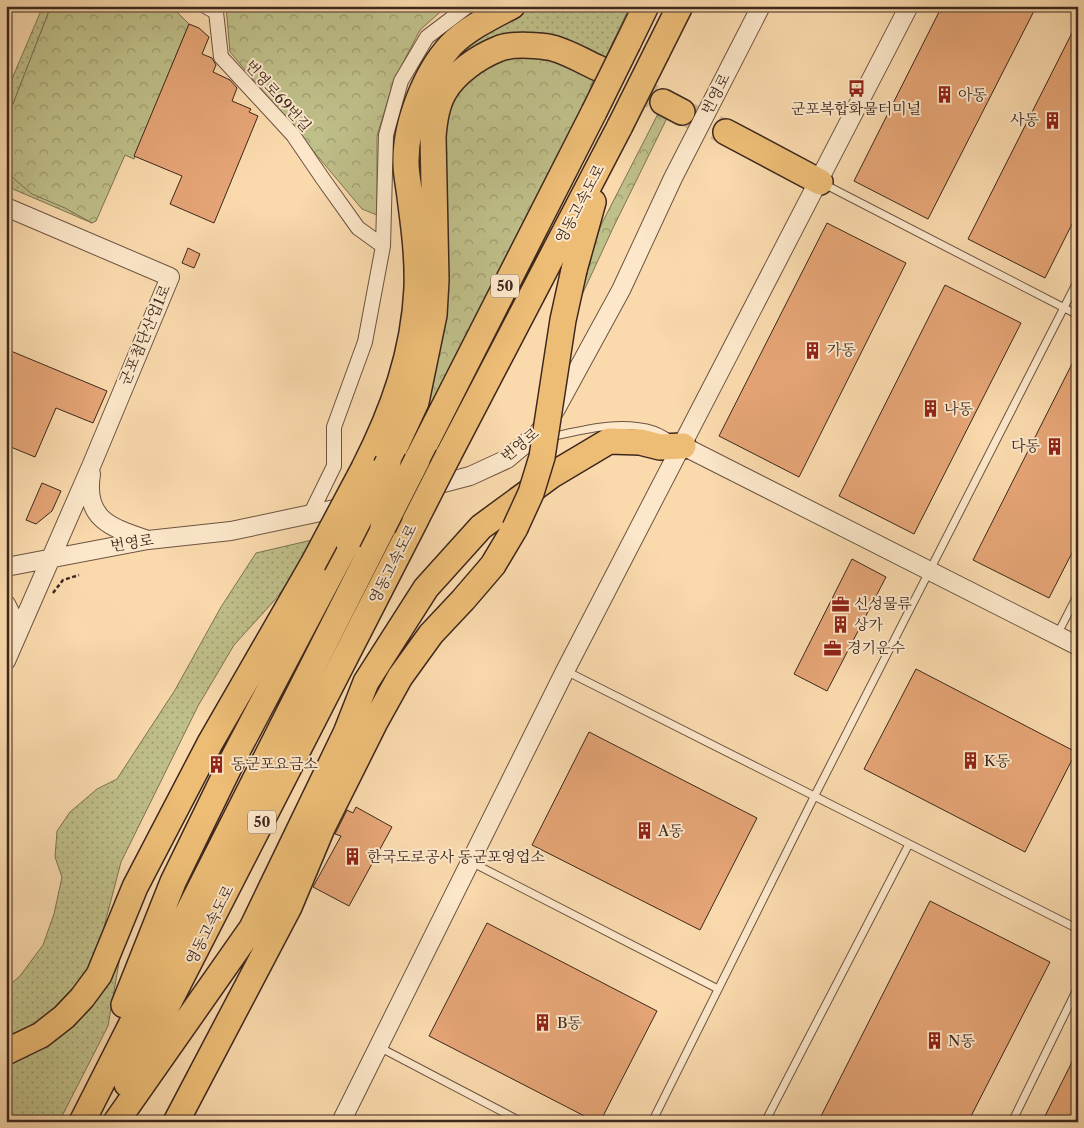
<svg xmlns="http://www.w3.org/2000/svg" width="1084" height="1128" viewBox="0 0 1084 1128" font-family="'Libre Caslon Text','Noto Serif KR',serif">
<defs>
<pattern id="grass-dots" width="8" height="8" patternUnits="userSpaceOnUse" patternTransform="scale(1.25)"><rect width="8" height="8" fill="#bfbf89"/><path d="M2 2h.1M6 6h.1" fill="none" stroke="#9c9b6f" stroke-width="1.8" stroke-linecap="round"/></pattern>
<pattern id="forest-crowns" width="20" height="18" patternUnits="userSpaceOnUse" patternTransform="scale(1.25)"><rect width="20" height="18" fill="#bfbf89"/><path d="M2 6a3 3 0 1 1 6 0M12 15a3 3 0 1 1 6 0" fill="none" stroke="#9c9b6f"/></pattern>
</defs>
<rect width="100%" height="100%" fill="#fadaad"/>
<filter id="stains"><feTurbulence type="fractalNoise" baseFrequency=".004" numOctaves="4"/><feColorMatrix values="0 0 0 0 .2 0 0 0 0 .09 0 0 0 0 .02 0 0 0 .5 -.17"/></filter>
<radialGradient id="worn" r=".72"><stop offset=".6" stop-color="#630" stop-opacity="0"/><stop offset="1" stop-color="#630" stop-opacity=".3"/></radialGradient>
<path fill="url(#grass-dots)" stroke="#7e7353" d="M43 6H51L6 122V93Z
M529 6H630L603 63 448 65 465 47 504 20Z
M6 172 92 223 6 186Z
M312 540 301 565 274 601 234 645 198 706 121 862 94 965 74 997 6 1044V988L20 976 43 945 54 914 62 877 55 857 57 831 70 812 97 789 117 779 175 690 221 607 256 553Z
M121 951 108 1026 59 1122H6V1061Z"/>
<path fill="url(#forest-crowns)" stroke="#7e7353" d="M51 6H174L176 11 189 24 134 159 125 155 96 221 92 223 65 208 32 194 6 172V122Z
M226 6H447L420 30 394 80 377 136V215L362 209 230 52Z
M547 53 595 75 587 99 414 440 409 437 440 136 456 92 499 57Z
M660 110 669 114 613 228 569 323 581 282 601 225Z"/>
<path fill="#e6a576" stroke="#3d271d" d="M942 6H1029L1035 9 928 219 854 181Z
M1078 21V212L1045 278 968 239Z
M189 24 199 28 209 37 202 54 212 58 216 65 213 72 230 80 237 88 232 101 251 109 249 112 258 116 214 223 170 204 182 176 134 156Z
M827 223 906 263 799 477 719 436Z
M188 248 200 254 194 268 182 263Z
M945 285 1021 323 914 534 839 496Z
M6 349 107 391 93 423 56 408 35 457 6 445Z
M1078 352V541L1049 598 973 560Z
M42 483 61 491 52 511 36 524 26 520Z
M852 559 886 577 827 691 794 674Z
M916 669 1076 752 1025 852 864 769Z
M589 732 757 818 700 930 532 845Z
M356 807 392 827 349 906 313 887 341 836 335 834 347 810 353 813Z
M930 901 1050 962 968 1122H818Z
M487 923 657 1011 600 1122H596L429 1036Z
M1078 1050V1122H1042Z"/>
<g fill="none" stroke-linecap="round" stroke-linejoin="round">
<path stroke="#d4b690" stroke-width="25" stroke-dasharray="25 12" stroke-linecap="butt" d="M598 68 663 102
M682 112 726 132"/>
<defs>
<path id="service" d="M824 184 1078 315
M551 435 555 436C587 429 621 420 654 430 660 432 666 436 671 439
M1057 635 1078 594
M566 671 1078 929
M471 862 718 989
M379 1047 522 1122
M652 1122 814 797 1078 280
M765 1122 909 844
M1012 1122 1078 987"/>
<path id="minor" d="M205 6 216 12 221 57 293 135 323 179 358 228 383 246
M310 515 334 466V427L365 342 383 246 386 135 401 81 427 37 468 6"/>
<path id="tertiary" d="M6 207 170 277 92 464 6 661
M683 446 1078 646
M91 474C84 518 109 527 145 539
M428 487 470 476 507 459 538 433 556 409 621 290 673 178 761 6
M6 567 148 540 231 531 349 506
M6 604 15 622 17 635
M341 1122 565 671 909 6"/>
<path id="motorway" d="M628 43 646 6
M657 52 680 6
M663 102 682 112
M726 132 820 182
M574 270 593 202
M448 456 620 126
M417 460 594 112
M388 462 416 402 434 315 436 280 433 137C434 122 436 106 444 92 455 73 478 57 498 49 512 43 533 45 548 47 565 50 582 61 598 68
M364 468C393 411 414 353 417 288 418 257 414 227 410 197 409 186 406 175 406 163 405 125 425 73 451 45 468 28 491 17 512 6
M124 1005 173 882 234 757 348 541
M6 1052 41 1035 64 1017 82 998 99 975 135 887 210 743 313 564
M127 1084 415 521
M82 1122 383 527
M116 1122 252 928 346 733 366 682 426 588 481 527 552 475 609 441 640 442 660 447 683 446
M176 1122 289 907 322 828 375 722 400 677 431 634 463 600 493 565 515 528"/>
</defs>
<use href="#service" stroke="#6c5441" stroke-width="9"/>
<use href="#minor" stroke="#6c5441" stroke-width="16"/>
<use href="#tertiary" stroke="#6c5441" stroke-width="20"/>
<use href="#motorway" stroke="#3d271d" stroke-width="28"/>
<path stroke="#3d271d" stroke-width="2.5" stroke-dasharray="4 2.5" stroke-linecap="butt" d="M53 593 63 580 79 575"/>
<use href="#service" stroke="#fce7ca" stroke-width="7"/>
<use href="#minor" stroke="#fce7ca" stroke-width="14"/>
<use href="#tertiary" stroke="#fce7ca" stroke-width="18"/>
<use href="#motorway" stroke="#edbd76" stroke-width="25"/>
<defs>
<path id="motorway-bridge" d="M594 112 628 43
M620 126 657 52
M415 521 448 456
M383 527 417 460
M515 528 531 493 542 457 563 320 574 270
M348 541 388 462
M313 564 364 468"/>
</defs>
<use href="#motorway-bridge" stroke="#3d271d" stroke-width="28" stroke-linecap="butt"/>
<use href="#motorway-bridge" stroke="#edbd76" stroke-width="25"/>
</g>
<defs>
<symbol id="bus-bare" viewBox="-9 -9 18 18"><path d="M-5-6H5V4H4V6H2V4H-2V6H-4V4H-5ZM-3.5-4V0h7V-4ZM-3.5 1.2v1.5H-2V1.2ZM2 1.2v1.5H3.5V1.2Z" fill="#8f2418" stroke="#fce7ca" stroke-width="2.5" paint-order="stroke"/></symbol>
<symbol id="building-bare" viewBox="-9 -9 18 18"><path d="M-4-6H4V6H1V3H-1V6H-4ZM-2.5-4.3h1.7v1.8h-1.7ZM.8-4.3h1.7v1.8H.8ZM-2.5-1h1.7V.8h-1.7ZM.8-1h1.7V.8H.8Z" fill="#8f2418" stroke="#fce7ca" stroke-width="2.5" paint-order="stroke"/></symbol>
<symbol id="office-bare" viewBox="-9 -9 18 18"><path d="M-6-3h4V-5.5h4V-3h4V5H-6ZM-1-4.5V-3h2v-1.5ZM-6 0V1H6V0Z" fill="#8f2418" stroke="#fce7ca" stroke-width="2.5" paint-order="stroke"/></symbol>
</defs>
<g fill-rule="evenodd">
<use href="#bus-bare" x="844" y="76" width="25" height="25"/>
<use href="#building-bare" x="932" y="82" width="25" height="25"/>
<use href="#building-bare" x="1040" y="108" width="25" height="25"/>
<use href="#building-bare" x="800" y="338" width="25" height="25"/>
<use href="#building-bare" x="918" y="396" width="25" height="25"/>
<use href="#building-bare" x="1042" y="434" width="25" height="25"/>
<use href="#office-bare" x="828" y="592" width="25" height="25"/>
<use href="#building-bare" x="828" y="612" width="25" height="25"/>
<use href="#office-bare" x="820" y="636" width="25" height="25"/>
<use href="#building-bare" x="958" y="748" width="25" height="25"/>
<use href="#building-bare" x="204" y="752" width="25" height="25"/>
<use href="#building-bare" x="632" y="818" width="25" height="25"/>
<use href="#building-bare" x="340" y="844" width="25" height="25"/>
<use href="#building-bare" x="530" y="1010" width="25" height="25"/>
<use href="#building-bare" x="922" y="1028" width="25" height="25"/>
</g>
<g text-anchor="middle" stroke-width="4" stroke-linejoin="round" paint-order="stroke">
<g fill="#fce7ca" stroke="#766151" stroke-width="1">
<rect x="491" y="274.5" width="28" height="23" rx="4"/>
<rect x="248" y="810.5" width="28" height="23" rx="4"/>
</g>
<g font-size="14" font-weight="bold" fill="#3d271d">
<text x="505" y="291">50</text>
<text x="262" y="827">50</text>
</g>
<g font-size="15" fill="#3d271d" stroke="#fce7ca">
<text transform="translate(716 94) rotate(-63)" y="5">번영로</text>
<text transform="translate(278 96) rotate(48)" y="5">번영로69번길</text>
<text transform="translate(580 204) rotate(-62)" y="5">영동고속도로</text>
<text transform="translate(145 335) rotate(-67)" y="5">군포첨단산업1로</text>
<text transform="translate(520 445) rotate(-39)" y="5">번영로</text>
<text transform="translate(132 543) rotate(-9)" y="5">번영로</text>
<text transform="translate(393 564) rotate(-63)" y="5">영동고속도로</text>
<text transform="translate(210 925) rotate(-63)" y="5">영동고속도로</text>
</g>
<g font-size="15" fill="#3d271d" stroke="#fce7ca" text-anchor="start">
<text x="958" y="100">아동</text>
<text x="856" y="114" text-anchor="middle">군포복합화물터미널</text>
<text x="1039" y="125" text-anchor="end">사동</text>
<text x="827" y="355">가동</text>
<text x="944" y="414">나동</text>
<text x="1040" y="451" text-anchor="end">다동</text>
<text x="854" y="609">신성물류</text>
<text x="854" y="630">상가</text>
<text x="847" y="653">경기운수</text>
<text x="984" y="766">K동</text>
<text x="231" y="769">동군포요금소</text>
<text x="658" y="836">A동</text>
<text x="367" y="862">한국도로공사 동군포영업소</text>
<text x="557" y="1028">B동</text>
<text x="948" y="1046">N동</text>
</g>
</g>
<rect width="1084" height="1128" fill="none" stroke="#fadaad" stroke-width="25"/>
<rect x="8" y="8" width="1069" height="1113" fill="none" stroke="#3d271d" stroke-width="2.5"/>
<rect x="12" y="12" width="1059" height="1103" fill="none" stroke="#3d271d"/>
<rect width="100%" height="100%" filter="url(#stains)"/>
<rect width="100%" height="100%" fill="url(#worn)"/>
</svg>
